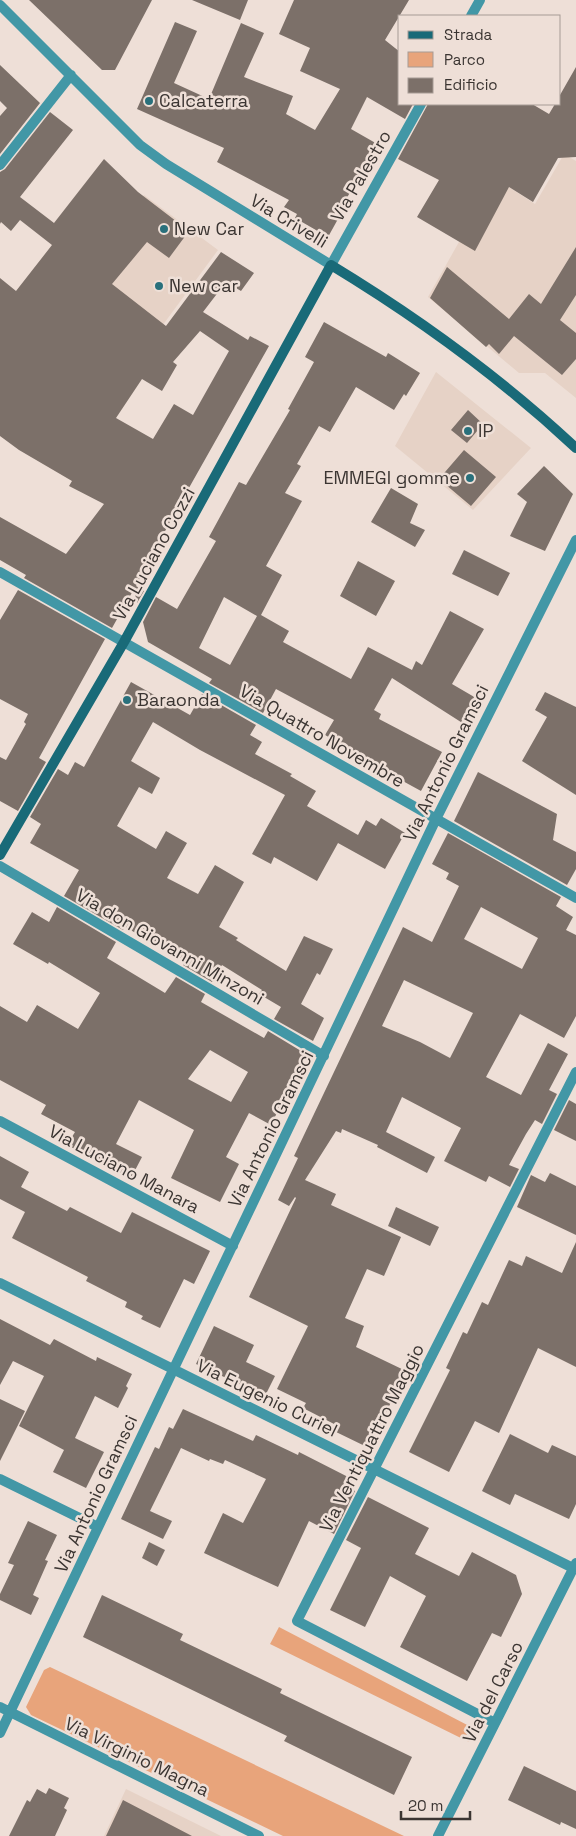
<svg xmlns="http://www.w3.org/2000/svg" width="576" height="1836" viewBox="0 0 576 1836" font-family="'Space Grotesk',sans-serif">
<rect width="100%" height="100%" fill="#eedfd7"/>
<path fill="#e6d2c6" d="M564 154 576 161V398L545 373H519L428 297 495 178 535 204Z
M144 195 218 250 115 390 98 222 113 235Z
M436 372 531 448 473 510 395 446Z
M126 1789 221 1836H104Z"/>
<path fill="#e8a47b" d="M279 1627 473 1728 474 1733 469 1742 270 1644Z
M50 1667 404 1836H283L31 1715 26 1707 44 1670Z"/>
<path fill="#7c7069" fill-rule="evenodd" d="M29 0H152L115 70H102Z
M192 0H248L240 20Z
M294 0H409L385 40 400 52V104H413L405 119 367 97 351 129 379 145 340 209 343 210 328 237 295 218 297 214 284 207 289 200 217 162 224 148 137 109 175 22 197 31 174 83 209 99 241 23 264 33 244 77 293 96 286 114 315 130 340 89 300 71 310 48 279 34Z
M0 65 40 103 0 154V116L7 108 0 101Z
M576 67V157L558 158 533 202 509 187 475 251 417 217 439 180 398 159 428 104H532L549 114 555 104H560V95Z
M50 112 73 130 20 197 54 223 104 159 138 192 189 231 169 258 147 242 112 284 166 326 221 252 254 273 241 291 226 282 203 312 248 340 250 336 269 346 172 518 136 586 144 591 137 603 134 589 112 628 24 578 26 575 0 560V517L66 554 104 504 69 486 72 481 19 450 0 436V278L16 291 52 245 20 220 11 231 1 222 0 224V172L5 169ZM200 331 229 351 193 415 174 404 153 439 116 418 142 379 162 391 177 365 173 362Z
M576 247V295L560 320 576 333V359L562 375 514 336 499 354 489 344 486 347 430 298 447 267 509 319 529 294 541 304Z
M324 322 386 357 388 353 420 373 406 396 404 394 394 410 356 387 330 432 319 426 297 464 301 466 285 493 302 501 266 566 282 575 261 615 289 631 283 642 351 679 368 647 412 670 416 661 422 665 450 611 484 629 452 684 476 698 464 724 392 678 374 710 381 714 379 719 442 752 421 791 368 762 369 759 325 735 334 720 276 689 263 713 209 683 212 679 148 642 143 622 156 597 177 609 216 541 209 537 239 482 246 485 290 410 288 409 314 362 305 357ZM224 597 257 616 230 665 199 648Z
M468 410 483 424 467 443 451 430Z
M464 450 496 477 471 506 439 479Z
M544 466 573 494 545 551 510 536 527 502 517 494Z
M391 488 418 504 410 523 425 530 415 547 371 522Z
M464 550 510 573 498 596 452 574Z
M358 561 395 581 376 616 340 596Z
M18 590 105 639 39 758 46 762 18 811 0 801V757L6 760 26 724 24 722 28 714 0 699V620Z
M131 682 190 715 202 694 256 725 250 735 262 742 255 754 292 774 290 776 316 791 307 806 358 835 366 820 376 826 381 818 405 833 385 869 338 843 317 881 274 857 271 864 252 854 285 795 200 750 153 722 131 761 160 778 152 794 139 787 117 826 156 849 166 831 187 843 167 878 198 894 215 865 244 882 219 927 238 938 236 940 286 971 304 936 333 949 320 975 317 973 301 1004 324 1018 313 1041 274 1019 281 1007 259 994 262 990 222 965 212 982 183 965 186 961 125 927 123 930 64 896 79 870 30 843 41 824 30 817 58 769 68 775 75 762 84 767Z
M545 692 576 707V795L522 761 547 717 535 710Z
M478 772 557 814 553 840 576 852V869L567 885 454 821Z
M448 833 561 897 556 906 573 917 566 930 576 935V1016L564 1038 520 1014 486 1077 521 1095 548 1043 568 1054 549 1090 557 1094 542 1124 535 1120 526 1134 509 1165 519 1169 510 1187 489 1176 486 1182 444 1161 461 1128 402 1097 386 1132 435 1157 427 1173 377 1147 378 1145 342 1129 341 1133 336 1131 305 1180 336 1194 331 1205 401 1237 384 1276 367 1269 345 1318 364 1326 356 1347 406 1371 369 1448 334 1431 336 1425 303 1408 306 1403 277 1389 308 1326 249 1297 296 1198 295 1197 289 1206 278 1200 298 1158 294 1156 403 927 432 942 459 886 446 879 449 873 432 864ZM481 907 538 938 522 969 464 939ZM404 980 473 1013 450 1058 420 1042 382 1026Z
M57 907 116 942 107 958 165 993 176 977 205 994 201 1002 264 1038 268 1031 306 1054 271 1125 249 1113 226 1157 239 1164 220 1202 171 1178 194 1130 139 1100 116 1144 142 1157 131 1178 67 1145 75 1132 41 1114 46 1105 0 1080V1006L27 1022 37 1005 78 1029 100 993 49 962 48 964 13 944 32 912 49 922ZM210 1050 248 1072 231 1102 188 1079Z
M569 1100 576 1104V1141L554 1130Z
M0 1156 29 1172 21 1187 67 1211 70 1207 121 1233 132 1212 210 1251 194 1284 184 1279 160 1328 141 1319 143 1316 125 1307 127 1302 86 1281 88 1277 12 1238 25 1212 0 1199Z
M550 1173 576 1186V1235L517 1207 531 1175 545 1182Z
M396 1207 439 1227 430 1246 388 1226Z
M576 1242V1367L538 1348 499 1433 475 1421 449 1472 409 1452 450 1370 446 1368 463 1332 467 1334 482 1302 488 1305 509 1260 522 1266 526 1256 562 1273Z
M0 1319 50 1345 54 1339 96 1361 97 1357 132 1374 126 1386 128 1388 118 1408 95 1396 75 1438 104 1452 86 1488 53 1472 64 1450 19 1426 44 1376 13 1361 0 1385Z
M214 1326 254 1345 246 1362 275 1376 265 1396 196 1364Z
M0 1399 25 1411 0 1461Z
M183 1409 253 1441 256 1435 298 1455 299 1452 352 1479 348 1487 355 1491 334 1534 309 1521 278 1587 204 1553 223 1513 243 1523 266 1479 225 1460 223 1464 210 1459 209 1461 181 1448 150 1511 172 1521 163 1539 121 1519 155 1447 159 1449 169 1427 173 1429Z
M510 1434 548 1453 552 1445 576 1456V1504L569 1519 515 1494 510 1505 482 1491Z
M368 1497 429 1528 415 1554 459 1576 472 1552 516 1575 522 1594 501 1637 492 1633 467 1681 400 1647 426 1596 390 1576 365 1627 330 1610 361 1548 346 1540Z
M28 1521 57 1535 45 1560 48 1561 33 1595 39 1598 31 1615 0 1600V1594L14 1565 8 1563Z
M149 1542 165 1550 157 1566 142 1558Z
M102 1595 183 1634 180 1640 282 1689 280 1693 412 1757 394 1795 284 1741 287 1736 83 1637Z
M524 1766 576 1791V1829L561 1822 560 1825 508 1800Z
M49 1788 69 1798 64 1808 67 1810 55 1836H9L27 1800 30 1802 37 1789 46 1794Z
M123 1800 192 1836H106Z"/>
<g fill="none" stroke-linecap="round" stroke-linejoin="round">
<path stroke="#4297a6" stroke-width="10" d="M0 5 140 145 166 164 331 265 421 104
M471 16 480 0
M0 165 71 75
M0 572 576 898
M0 866 324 1056
M0 1121 233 1246
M0 1283 573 1568
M0 1479 98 1527
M0 1707 259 1836
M495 1723 297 1621 576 1072
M0 1733 436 819 576 540
M438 1836 576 1563"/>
<path stroke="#196a78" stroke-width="10" d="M0 855 124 642 331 265C420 319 500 377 576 448"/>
</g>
<g fill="#29707c" stroke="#eedfd7" stroke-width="2">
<circle cx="149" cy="101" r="5"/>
<circle cx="164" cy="229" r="5"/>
<circle cx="159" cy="286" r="5"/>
<circle cx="468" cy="431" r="5"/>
<circle cx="470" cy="478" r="5"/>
<circle cx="127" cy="700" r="5"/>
</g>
<g text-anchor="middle" stroke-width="5" stroke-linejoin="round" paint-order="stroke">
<g font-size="18" fill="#3b3532" stroke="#eedfd7" text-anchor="start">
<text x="159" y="107">Calcaterra</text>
<text x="174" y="235">New Car</text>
<text x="169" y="292">New car</text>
<text x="478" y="437">IP</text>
<text x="460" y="484" text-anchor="end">EMMEGI gomme</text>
<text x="137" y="706">Baraonda</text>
</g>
<g font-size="18" fill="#3b3532" stroke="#eedfd7">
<text transform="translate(361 176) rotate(-60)" y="6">Via Palestro</text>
<text transform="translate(289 221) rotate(31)" y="6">Via Crivelli</text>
<text transform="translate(154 554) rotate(-61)" y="6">Via Luciano Cozzi</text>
<text transform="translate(322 736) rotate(30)" y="6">Via Quattro Novembre</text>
<text transform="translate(446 763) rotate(-64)" y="6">Via Antonio Gramsci</text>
<text transform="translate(170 947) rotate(30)" y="6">Via don Giovanni Minzoni</text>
<text transform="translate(271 1129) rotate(-64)" y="6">Via Antonio Gramsci</text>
<text transform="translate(124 1169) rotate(28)" y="6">Via Luciano Manara</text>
<text transform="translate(267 1398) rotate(26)" y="6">Via Eugenio Curiel</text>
<text transform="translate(372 1438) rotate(-63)" y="6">Via Ventiquattro Maggio</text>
<text transform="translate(96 1494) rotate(-65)" y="6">Via Antonio Gramsci</text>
<text transform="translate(493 1692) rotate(-63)" y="6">Via del Carso</text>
<text transform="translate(137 1757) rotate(26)" y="6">Via Virginio Magna</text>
</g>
</g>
<rect x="398" y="15" width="162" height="90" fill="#eedfd7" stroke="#a69b95"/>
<rect x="408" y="31" width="25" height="8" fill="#196a78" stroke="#a69b95"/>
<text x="444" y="40" font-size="15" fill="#3b3532">Strada</text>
<rect x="408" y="52" width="25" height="15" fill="#e8a47b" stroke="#a69b95"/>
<text x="444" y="65" font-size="15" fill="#3b3532">Parco</text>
<rect x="408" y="78" width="25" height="15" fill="#7c7069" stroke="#a69b95"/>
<text x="444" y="90" font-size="15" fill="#3b3532">Edificio</text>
<path d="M401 1811v8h69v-8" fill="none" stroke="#3b3532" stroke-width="2.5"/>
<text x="408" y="1811" font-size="15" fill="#3b3532" stroke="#eedfd7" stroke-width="4" paint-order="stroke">20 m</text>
</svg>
